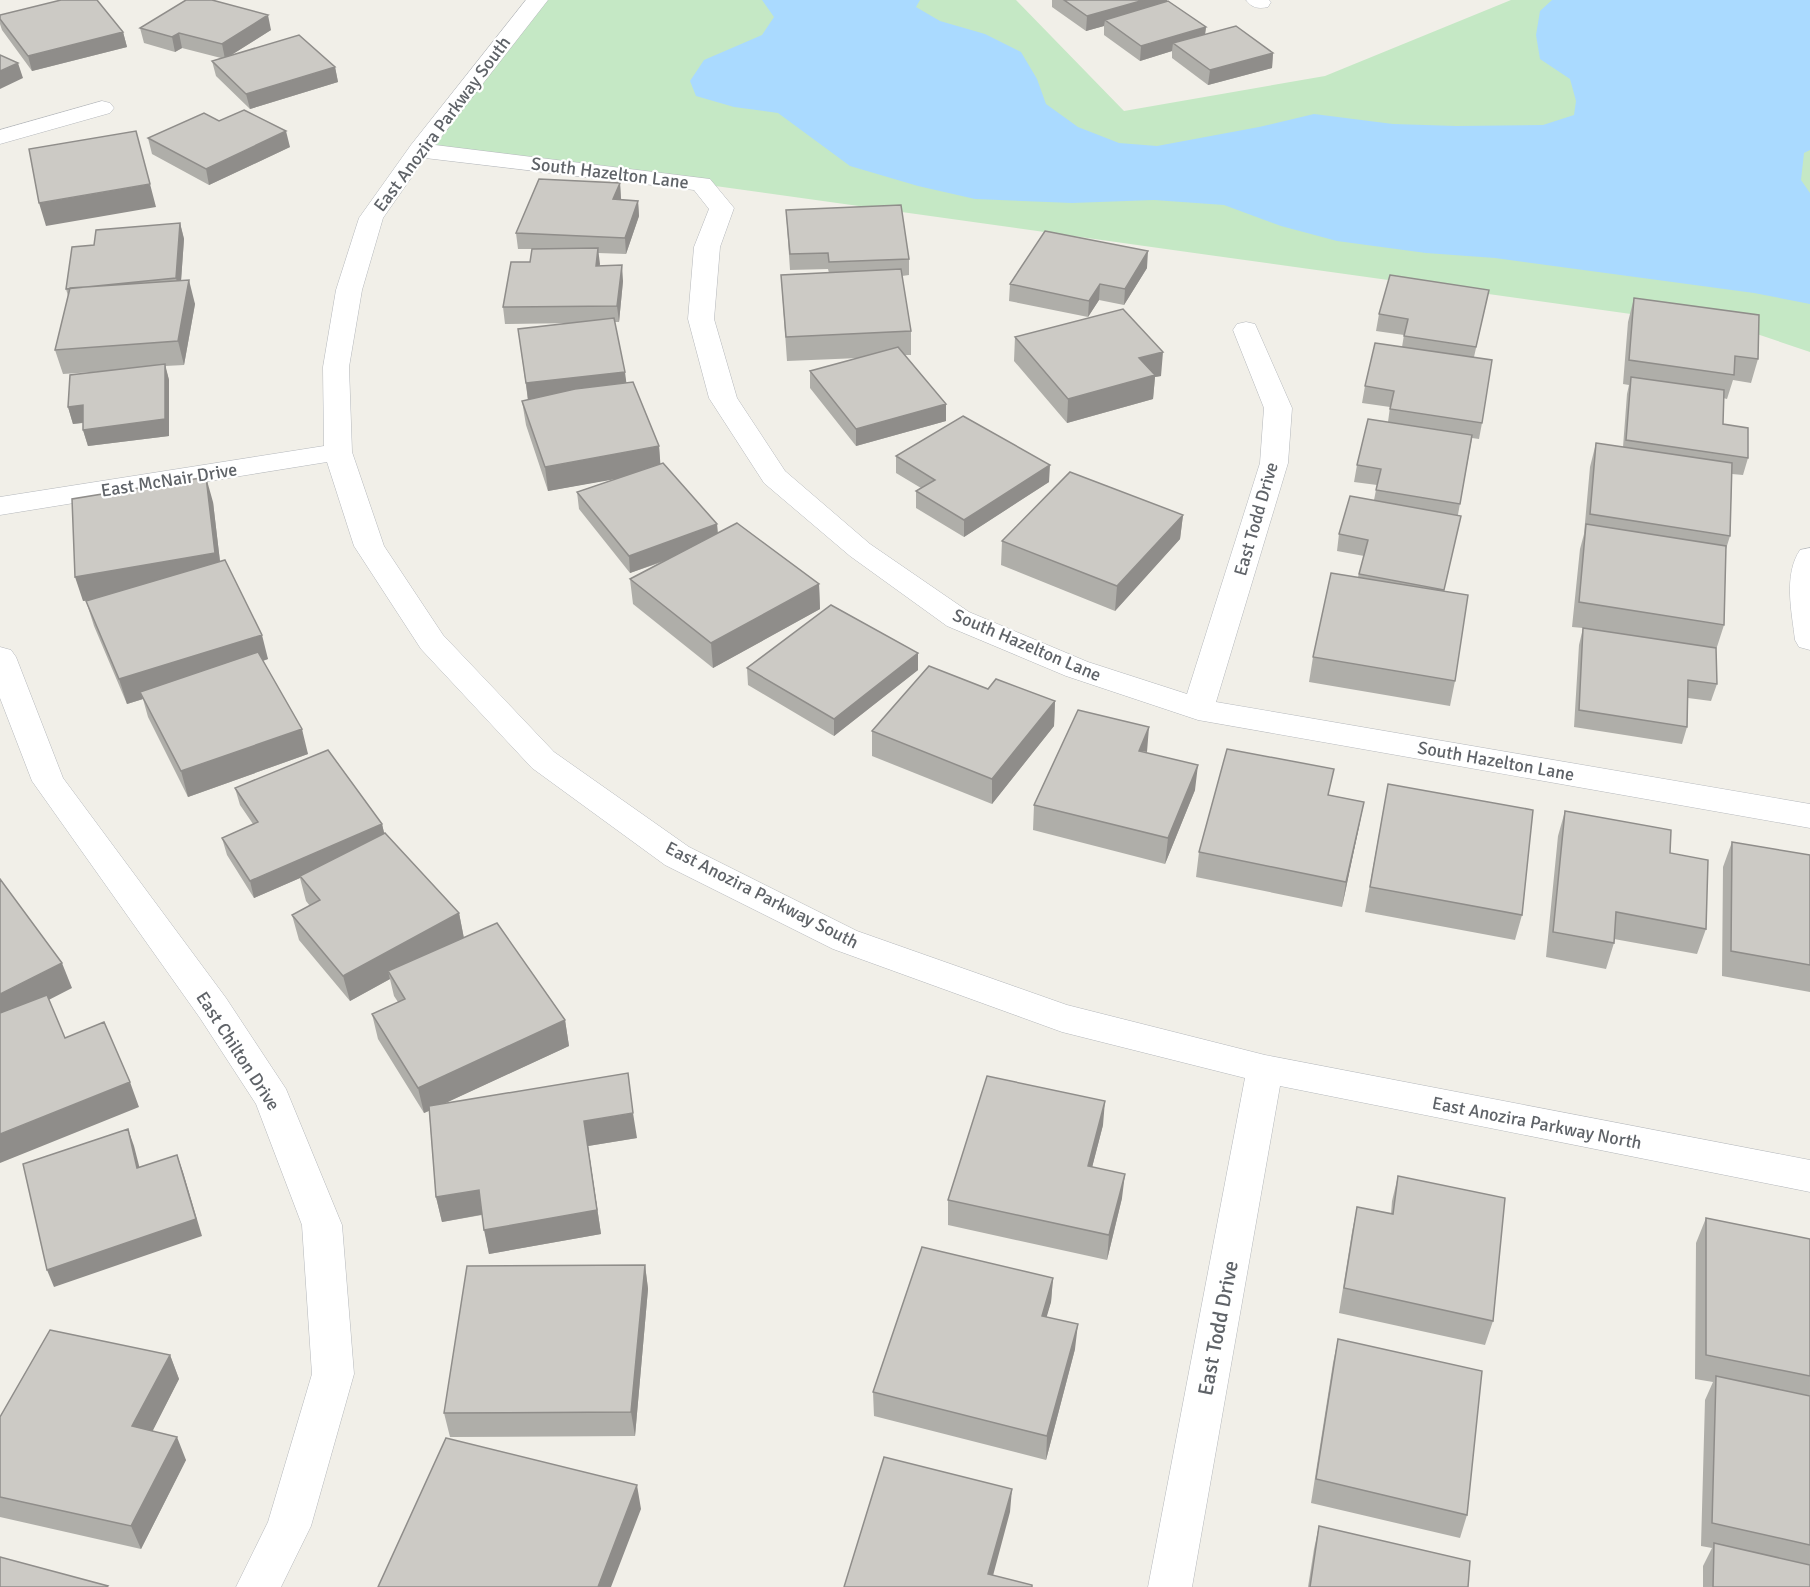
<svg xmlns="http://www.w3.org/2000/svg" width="1810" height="1587" viewBox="0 0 1810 1587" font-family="Signika,sans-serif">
<rect width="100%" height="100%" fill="#f1efe8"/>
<path fill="#c5e8c5" d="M537 0H1016L1124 111 1325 76 1511 0H1810V352L1745 330 701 184 419 150Z"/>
<path fill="#aadaff" d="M762 0H920L916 7 940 21 985 34 1021 52 1037 79 1046 104 1078 127 1119 143 1157 146 1259 127 1314 114 1393 124 1456 126 1543 125 1574 115 1576 101 1570 79 1540 59 1536 35 1540 11 1552 0H1810V150L1804 153 1801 180 1810 193V304L1754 293 1495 258 1426 253 1337 241 1281 226 1224 205 1154 200 1072 203 975 199 918 186 850 166 778 113 734 107 696 96 690 81 704 60 762 35 774 17Z"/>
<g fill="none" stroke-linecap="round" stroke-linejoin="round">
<defs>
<path id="minor" d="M526 0H548L435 145 710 179 734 208 720 247 714 319 737 398 785 471 870 544 969 612 1088 662 1187 694 1260 463 1264 408 1233 330 1237 324 1246 322 1255 324 1292 408 1288 463 1216 702 1810 804V828L1198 720 1066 676 947 626 850 556 764 483 709 398 688 319 694 247 709 209 694 190 425 158 383 218 362 290 349 367 352 452 384 546 443 635 554 752 689 847 857 931 1067 1005 1265 1055 1810 1160V1192L1280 1086 1192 1587H1148L1245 1078 1062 1032 833 949 665 865 532 768 421 649 354 546 327 462 0 515V497L324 446 323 367 336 290 359 218 411 145Z
M1246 0H1269L1271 2 1268 7C1258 9 1252 8 1246 0Z
M102 101 110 103 114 108 110 113 0 144V130Z
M1810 548V650L1799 647 1795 640C1792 613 1783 575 1800 550Z
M0 647 11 650 16 657 63 778 226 998 286 1089 342 1225 354 1374 311 1526 281 1587H236L268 1522 312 1374 302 1225 256 1104 200 1018 32 781 0 698Z"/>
</defs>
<use href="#minor" stroke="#b5b8bc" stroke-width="1"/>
<use href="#minor" fill="#fff" fill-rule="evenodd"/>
</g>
<path fill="#afaea9" d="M1052 0H1167L1166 2 1206 27 1205 34 1273 53 1272 68 1208 85 1172 58V51L1140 61 1104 35V26L1086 31 1052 7Z
M0 15 123 32 127 47 32 71 2 30 0 24Z
M140 28 271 30 231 55 335 67 338 82 250 109 216 76 212 61 221 58 182 48 175 52 144 43Z
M219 121 290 147 209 185 152 154 148 138Z
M620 183 621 200 638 201 639 216 626 254 598 253 599 266 623 281 619 322H614L626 382 659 446 660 464 717 524 718 533 819 584 820 609 713 668 633 604 630 579 665 561 630 573 579 509 577 492 618 478 548 491 526 425 522 401 528 400 518 329 574 323 505 324 503 307 530 262 532 249H518L516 233Z
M786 210 909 259V275L902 276 911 331V355H905L946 404V421L856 446 810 388V371L859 358 787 361 781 275 829 273 828 269 790 270Z
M180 223 184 239 181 281 195 304 184 365 165 366 169 380V436L88 446 83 430V423L73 424 68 407 108 371 63 374 55 350 68 296 66 289 94 245Z
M1147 268 1124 305 1099 300 1088 317 1009 301 1010 284Z
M1489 290 1474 357 1482 423 1479 439 1472 438 1444 591 1455 681 1450 706 1309 682 1313 657 1358 577 1364 556 1337 551 1339 534 1374 500 1377 485 1354 482 1357 465 1388 422 1390 407 1362 403 1365 386 1402 347 1404 335 1376 331 1379 314Z
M1634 298 1758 359 1751 383 1733 380 1727 399 1723 398V424L1748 458 1743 475 1732 474 1730 536 1726 549 1724 625 1716 650 1717 684 1711 701 1688 698 1687 727 1682 744 1574 727 1579 645 1583 628 1572 627 1580 549 1584 534 1590 467 1596 443 1623 447 1627 394 1629 385 1623 384 1628 322Z
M1015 337 1161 376 1155 377 1153 399 1067 423 1014 361Z
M896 456 1049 482 964 537 916 508V491L921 488 896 473Z
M213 502 220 562 268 659 263 661 308 754 188 797 148 717 143 699 127 704 94 626 86 601 91 600 83 601Z
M1183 515 1180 539 1115 611 1001 565 1002 541Z
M918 653V670L834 736 748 685 747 668Z
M988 689 1055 701 1054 726 992 804 872 756V731Z
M1388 784 1522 915 1515 940 1365 912Z
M235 788 382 824 384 833 459 913 464 938 565 1020 569 1046 445 1103 637 1138 588 1146 601 1234 489 1254 482 1215 442 1222 436 1197 429 1111 424 1113 378 1039 372 1014 398 1002 394 996 390 979 350 1001 299 940 292 915 310 906 306 901 300 878 254 898 227 855 222 838 253 824 240 805Z
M1195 790 1165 864 1033 830 1034 805Z
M1329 795 1364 802 1342 907 1196 877 1199 852Z
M1565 811 1706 929 1697 954 1614 939V943L1606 969 1546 957 1558 836Z
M1732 842 1810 855V992L1722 976 1723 867Z
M1103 1125 1092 1167 1122 1198 1107 1260 948 1225V1200Z
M1398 1176 1493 1321 1485 1345 1339 1313 1352 1232 1357 1207 1391 1214 1392 1201Z
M1706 1218 1810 1239V1587H1703V1566L1712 1548 1701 1546 1705 1400 1713 1382 1695 1379 1696 1243Z
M645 1265 648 1289 635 1436 450 1437 444 1413Z
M1053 1278 1051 1302 1046 1317 1075 1349 1046 1460 874 1416 873 1392Z
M1338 1339 1467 1515 1460 1538 1311 1503 1333 1363Z
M170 1355 179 1379 152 1431 186 1460 141 1549 0 1517V1417Z
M1319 1526 1468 1587H1308L1314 1549Z"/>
<path fill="#8f8d8a" d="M1144 0H1167L1166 8 1105 20 1104 26 1086 31 1087 16Z
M268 15 271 30 225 59 222 44Z
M1206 27 1204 42 1173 43 1172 51 1140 61 1141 46Z
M123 32 127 47 32 71 28 56Z
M179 33 182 48 175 52 172 37Z
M1273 53 1272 68 1208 85 1210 70Z
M18 63 23 78 0 89V71Z
M335 67 338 82 250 109 246 94Z
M286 131 290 147 209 185 206 169Z
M620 183 621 199 615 215 613 199Z
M150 184 156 207 46 226 39 203Z
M638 201 639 216 626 254 625 238Z
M180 223 184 239 180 295 176 278Z
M598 248 600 264 597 282 596 266Z
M1148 251 1147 268 1124 305 1125 289Z
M622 265 623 281 619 322 617 306Z
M189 280 195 304 184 365 178 341Z
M1100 284 1099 300 1088 317 1089 301Z
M1163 352 1161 376 1155 377 1153 399 1067 423 1068 399 1139 358Z
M165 364 169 380V436L88 446 83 430Z
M625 372 627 388 528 400 526 383Z
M946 404V421L856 446V429Z
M83 405 88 422 73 424 68 407Z
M659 446 661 471 548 491 545 467Z
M1050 465 1049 482 964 537V520Z
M206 477 213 502 222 578 83 601 75 577Z
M1183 515 1180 539 1115 611 1117 586Z
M717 524 718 541 630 573 629 556Z
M819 584 820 609 713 668 711 643Z
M262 635 268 659 144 699 140 692 143 699 127 704 119 679Z
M918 653V670L834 736V719Z
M1055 701 1054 726 992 804V779Z
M1149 727 1147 752 1139 751Z
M302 729 308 754 188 797 181 771Z
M1198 765 1195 790 1165 864 1168 838Z
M1364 802 1359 827 1342 907 1346 882Z
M382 824 386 841 300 876V878L254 898 250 881Z
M459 913 464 939 388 971 390 979 350 1001 343 976Z
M62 963 72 988 0 1025V994Z
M565 1020 569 1046 424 1113 418 1088Z
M130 1082 139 1107 0 1163V1134Z
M1105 1101 1103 1125 1086 1191 1088 1166Z
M633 1113 637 1138 588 1146 601 1234 489 1254 484 1230 584 1121Z
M128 1129 134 1146 144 1185 137 1168Z
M177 1155 183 1172 202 1236 54 1287 47 1270Z
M1125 1174 1122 1198 1107 1260 1109 1235Z
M479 1190 485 1214 442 1222 436 1197Z
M645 1265 648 1289 635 1436 631 1412Z
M1053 1278 1051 1302 1040 1340 1042 1316Z
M1078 1324 1075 1349 1046 1460 1047 1436Z
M170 1355 179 1379 143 1450 132 1426Z
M177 1437 186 1460 141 1549 131 1526Z
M637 1485 641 1509 611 1587H598Z
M1012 1489 1010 1512 990 1587 988 1574Z"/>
<path fill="#cccac5" stroke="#8f8d8a" stroke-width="1.5" d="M61 0H97L123 32 28 56 0 19V15Z
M186 0H212L268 15 222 44 179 33 172 37 140 28Z
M1064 0H1144L1087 16Z
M1168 1 1206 27 1141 46 1105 20Z
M1236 26 1273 53 1210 70 1173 43Z
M299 35 335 67 246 94 212 61Z
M0 55 18 63 0 71Z
M244 110 286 131 206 169 148 138 204 113 219 121Z
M136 131 150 184 39 203 29 149Z
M539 179 620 183 613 199 638 201 625 238 516 233Z
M901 205 909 259 829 262 828 253 790 254 786 210Z
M180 223 176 278 66 289 72 247 94 245 96 230Z
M1045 231 1148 251 1125 289 1100 284 1089 301 1010 284Z
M598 248 596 266 622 265 617 306 503 307 511 262H530L532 249Z
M901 269 911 331 786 337 781 275Z
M1390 275 1489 290 1476 347 1404 336 1408 319 1379 314Z
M189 280 178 341 55 350 70 288Z
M1634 298 1759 315 1758 359 1735 356 1734 375 1629 360Z
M1123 309 1163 352 1139 358 1155 375 1068 399 1015 337Z
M614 318 625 372 526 383 518 329Z
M1375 343 1492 360 1482 423 1390 409 1394 391 1365 386Z
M898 347 946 404 856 429 810 371Z
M165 364V419L83 430V405L68 407 70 375Z
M1631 377 1724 390 1723 424 1748 428V458L1626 440Z
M633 382 659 446 545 467 522 401 575 389Z
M963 416 1050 465 964 520 916 491 935 480 896 456Z
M1368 419 1472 435 1460 504 1376 490 1381 469 1357 465Z
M1596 443 1732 463 1730 536 1590 514Z
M663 463 717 524 629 556 577 492Z
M1070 472 1183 515 1117 586 1002 541Z
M206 477 215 553 75 577 72 499Z
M1350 496 1461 516 1444 590 1359 574 1368 540 1339 534Z
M737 523 819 584 711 643 630 579Z
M1586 524 1726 546 1724 625 1579 602Z
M225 560 262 635 119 679 86 601Z
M1331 573 1468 595 1455 681 1313 657Z
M831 605 918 653 834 719 747 668Z
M1583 628 1716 648 1717 684 1688 680 1687 727 1579 710Z
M258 652 302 729 181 771 140 692Z
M929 666 988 689 996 679 1055 701 992 779 872 731Z
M1078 710 1149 727 1139 751 1198 765 1168 838 1034 805Z
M1227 749 1334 769 1328 795 1364 802 1346 882 1199 852Z
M328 750 382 824 250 881 222 838 258 822 235 788Z
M1388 784 1533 810 1522 915 1370 887Z
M1565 811 1671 830 1670 853 1708 860 1706 929 1616 912 1614 943 1553 932Z
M385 833 459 913 343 976 292 915 320 900 300 876Z
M1732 842 1810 855V965L1731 951Z
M0 879 62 963 0 994Z
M497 923 565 1020 418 1088 372 1014 405 999 388 971Z
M47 995 65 1038 104 1022 130 1082 0 1134V1013Z
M628 1073 633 1113 584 1121 597 1210 484 1230 479 1190 436 1197 429 1106Z
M987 1076 1105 1101 1088 1166 1125 1174 1109 1235 948 1200Z
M128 1129 137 1168 177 1155 196 1219 47 1270 23 1164Z
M1398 1176 1505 1198 1493 1321 1344 1288 1357 1207 1393 1214Z
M1706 1218 1810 1239V1376L1706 1355Z
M922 1247 1053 1278 1042 1316 1078 1324 1047 1436 873 1392Z
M645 1265 631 1412 444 1413 467 1266Z
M50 1330 170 1355 132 1426 177 1437 131 1526 0 1497V1417Z
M1338 1339 1482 1371 1467 1515 1316 1479Z
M1716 1376 1810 1396V1545L1712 1523Z
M446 1438 637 1485 598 1587H378Z
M884 1457 1012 1489 988 1574 1032 1585V1587H844Z
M1319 1526 1470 1561 1468 1587H1310Z
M1714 1543 1810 1565V1587H1713Z
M0 1557 108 1586 107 1587H0Z"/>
<g text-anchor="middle" stroke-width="4.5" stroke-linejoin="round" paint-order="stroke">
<g font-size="18" fill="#5f6368" stroke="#fff">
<text transform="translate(442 124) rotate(-53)" y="6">East Anozira Parkway South</text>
<text transform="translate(610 173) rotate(7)" y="6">South Hazelton Lane</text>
<text transform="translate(169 480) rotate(-9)" y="6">East McNair Drive</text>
<text transform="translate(1256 519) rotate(-74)" y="6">East Todd Drive</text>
<text transform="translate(1027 645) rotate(23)" y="6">South Hazelton Lane</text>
<text transform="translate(1496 761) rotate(10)" y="6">South Hazelton Lane</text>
<text transform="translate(762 895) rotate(27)" y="6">East Anozira Parkway South</text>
<text transform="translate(238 1051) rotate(57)" y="6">East Chilton Drive</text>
<text transform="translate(1537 1123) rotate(11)" y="6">East Anozira Parkway North</text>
</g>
<g font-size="21" fill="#5f6368" stroke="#fff">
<text transform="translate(1218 1328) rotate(-79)" y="7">East Todd Drive</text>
</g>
</g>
</svg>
